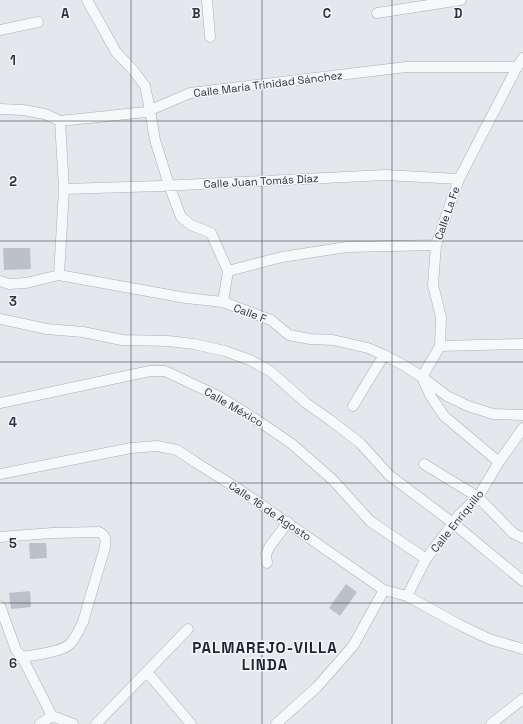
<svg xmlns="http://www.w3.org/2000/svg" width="523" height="724" viewBox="0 0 523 724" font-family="'Space Grotesk',sans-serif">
<rect width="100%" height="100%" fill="#e4e7ec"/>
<path fill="#bbc0ca" d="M3 248H30L31 269 4 270Z
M29 543H46L47 558 30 559Z
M346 584 357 592 340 616 329 608Z
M30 591 31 607 11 609 9 593Z"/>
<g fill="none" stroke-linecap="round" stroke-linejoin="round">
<defs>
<path id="minor" d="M87 0 116 52 133 70 145 86 150 110 155 140 169 185 181 217 191 225 211 233 228 271 223 302
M207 0 210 37
M377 13 461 0
M0 30 38 22
M523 58 517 67 459 179 436 245 433 285 441 317 440 346 422 377 447 396 468 406 493 414 523 415
M0 109 23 110 45 114 60 121 146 112 190 93 406 67H517
M64 189 161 186 385 175 459 179
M228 271 282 257 347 247 436 245
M59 275 64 189 60 121
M0 281 9 284 26 283 59 275 186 298 223 302 271 320 289 335 310 339 333 340 368 348 384 355 405 366 422 377 430 395 444 416 499 462
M0 319 47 329 83 332 122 340 168 341 194 344 225 351 250 360 270 371 306 403 330 420 360 443 389 475 453 523 523 581
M440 346 523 344
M0 403 150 371H165L220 397 257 420 292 444 333 480 370 521 426 559
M353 406 384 355
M424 464 478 497 513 533 523 538
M0 474 131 448 157 446 177 450 195 462 243 492 384 590 407 596 458 624 489 639 523 649
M0 537 52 533 99 532C106 535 106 540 105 547L83 622C79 629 76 638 70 644 62 652 34 655 22 657
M267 563 266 554 270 546 288 522
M407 596 426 559 459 515 478 497 499 462 523 428
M0 606 16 650 22 657 52 716 73 724
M147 672 191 724
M40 724 52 716
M96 724 188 629
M276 724 317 687 353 646 384 590
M491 724 523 699"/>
</defs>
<use href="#minor" stroke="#a9aeb7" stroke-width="11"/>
<use href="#minor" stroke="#f7f8fa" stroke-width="10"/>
</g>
<path fill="none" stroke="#2b3445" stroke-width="1" stroke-opacity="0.55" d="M131 0V724M262 0V724M392 0V724M0 121H523M0 241H523M0 362H523M0 483H523M0 603H523"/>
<g text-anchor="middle" stroke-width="3" stroke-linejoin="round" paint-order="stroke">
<g font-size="11" fill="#2b3445" stroke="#f4f6f9">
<text transform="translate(268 84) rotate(-7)" y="4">Calle María Trinidad Sánchez</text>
<text transform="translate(261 181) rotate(-3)" y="4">Calle Juan Tomás Díaz</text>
<text transform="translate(447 213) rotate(-71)" y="4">Calle La Fe</text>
<text transform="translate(250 313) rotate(21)" y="4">Calle F</text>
<text transform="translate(234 407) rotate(30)" y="4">Calle México</text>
<text transform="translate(270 511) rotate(34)" y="4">Calle 16 de Agosto</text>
<text transform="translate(457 521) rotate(-51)" y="4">Calle Enriquillo</text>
</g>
<g font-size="15" font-weight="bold" letter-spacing="1" fill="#1d2536" stroke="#f4f6f9">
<text x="265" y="653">PALMAREJO-VILLA<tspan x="265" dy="17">LINDA</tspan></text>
</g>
</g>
<g font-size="13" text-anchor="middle" font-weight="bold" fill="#2b3445" stroke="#f4f6f9" stroke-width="3" stroke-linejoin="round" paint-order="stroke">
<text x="65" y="18">A</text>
<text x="196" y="18">B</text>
<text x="327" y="18">C</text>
<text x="458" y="18">D</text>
<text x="13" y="65">1</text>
<text x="13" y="186">2</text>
<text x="13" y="306">3</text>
<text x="13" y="427">4</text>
<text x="13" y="548">5</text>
<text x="13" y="668">6</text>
</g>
</svg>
